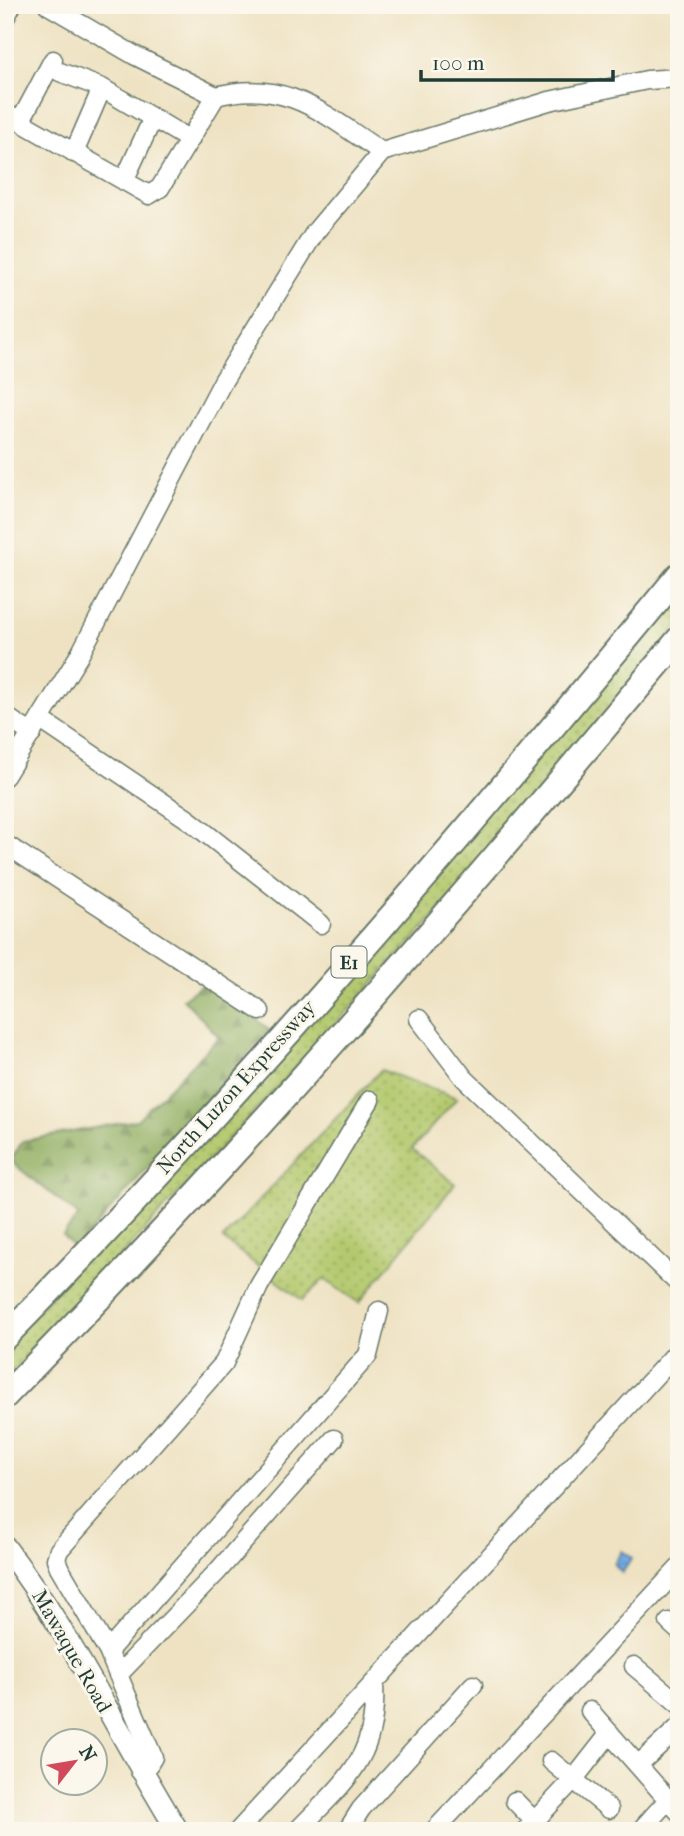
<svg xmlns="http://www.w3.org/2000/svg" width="684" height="1836" viewBox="0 0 684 1836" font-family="'IM FELL French Canon',serif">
<defs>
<pattern id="grass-dots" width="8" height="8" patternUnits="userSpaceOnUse" patternTransform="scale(1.75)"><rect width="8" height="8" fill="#b4c96e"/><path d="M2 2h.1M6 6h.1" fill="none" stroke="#92a45b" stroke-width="1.8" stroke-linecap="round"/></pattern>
<pattern id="forest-firs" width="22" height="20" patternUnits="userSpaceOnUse" patternTransform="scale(1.75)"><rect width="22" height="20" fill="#8fad61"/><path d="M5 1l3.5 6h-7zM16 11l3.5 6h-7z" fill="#748e51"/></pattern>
<pattern id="water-waves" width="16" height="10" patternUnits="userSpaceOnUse" patternTransform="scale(1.75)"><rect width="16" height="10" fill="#74abe3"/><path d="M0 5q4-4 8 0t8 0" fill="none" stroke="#5f8cb9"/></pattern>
</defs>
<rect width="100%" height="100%" fill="#fbf7ec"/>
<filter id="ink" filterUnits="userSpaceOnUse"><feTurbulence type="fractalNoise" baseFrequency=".0143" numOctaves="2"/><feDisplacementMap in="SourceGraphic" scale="14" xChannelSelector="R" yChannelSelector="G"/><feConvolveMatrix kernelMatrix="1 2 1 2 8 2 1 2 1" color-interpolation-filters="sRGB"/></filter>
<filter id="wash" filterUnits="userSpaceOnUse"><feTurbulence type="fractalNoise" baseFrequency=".00686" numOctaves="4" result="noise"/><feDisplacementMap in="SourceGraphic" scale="28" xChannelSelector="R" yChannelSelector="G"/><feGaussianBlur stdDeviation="1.57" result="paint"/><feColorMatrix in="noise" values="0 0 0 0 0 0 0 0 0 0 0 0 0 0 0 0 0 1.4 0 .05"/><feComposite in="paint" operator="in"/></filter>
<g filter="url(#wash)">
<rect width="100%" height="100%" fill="#eee2c2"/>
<path fill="#f4d3c0" d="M45 1802 58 1807 48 1831H33Z"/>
<path fill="url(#grass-dots)" stroke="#6a8351" stroke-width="2" d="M679 591V624L428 924 5 1381V1347Z
M381 1070 457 1098 412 1149 455 1184 359 1303 324 1279 302 1300 223 1239Z"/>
<path fill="url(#forest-firs)" stroke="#57754a" stroke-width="2" d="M211 978 269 1030 75 1250 63 1235 79 1216 10 1161 23 1141 137 1120 219 1037 183 999Z"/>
<path fill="#b4c96e" stroke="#6a8351" stroke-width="2" d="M5 724 27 737 5 772Z"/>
<path fill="url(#water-waves)" stroke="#4a748c" stroke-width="2" d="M622 1551 632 1558 622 1573 614 1564Z"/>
</g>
<g filter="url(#ink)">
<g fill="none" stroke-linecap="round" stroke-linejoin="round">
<defs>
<path id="minor" d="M48 5 134 55 216 96C287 77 326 116 382 152
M5 18 12 5
M60 72 102 88 190 140
M5 113 149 195 160 188 216 96
M20 122 53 60
M74 153 102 88
M124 181 152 120
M5 716 32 734
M41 720 189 820 321 924
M5 776 80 654 223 381 315 232 382 152 549 101 647 80 679 78
M5 844 260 1011
M419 1019 464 1078 679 1284
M669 1622 679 1631
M108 1651 368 1355 379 1311
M634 1666 679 1704
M118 1675 217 1572 334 1439
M590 1711 679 1812
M551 1761 609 1809
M639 1764 679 1727
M140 1771 147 1767 153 1757 108 1651 59 1567 56 1559 59 1550 224 1363 259 1286 370 1100
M515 1801 544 1831
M238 1831 679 1350
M297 1831C345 1781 378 1759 374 1684
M347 1831 361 1809 473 1685
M434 1831 679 1568
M525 1831 574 1779 610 1733
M640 1831 667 1801"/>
<path id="major" d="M5 1547C73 1636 119 1736 178 1831"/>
<path id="highway" d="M5 1337C242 1095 464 836 679 575
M5 1396C241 1155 463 898 679 639"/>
</defs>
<use href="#minor" stroke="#677766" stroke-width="21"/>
<use href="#major" stroke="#677766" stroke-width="24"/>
<use href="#highway" stroke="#677766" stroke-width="28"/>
<use href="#minor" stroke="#fff" stroke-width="18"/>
<use href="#major" stroke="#fff" stroke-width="21"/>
<use href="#highway" stroke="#fff" stroke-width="24"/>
</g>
</g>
<g text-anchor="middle" stroke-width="6" stroke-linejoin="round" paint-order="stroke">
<rect fill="#fbf7ec" stroke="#61756b" stroke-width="2" x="331.5" y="946.5" width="35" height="31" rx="5"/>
<g font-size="19" font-weight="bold" fill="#1f3d34">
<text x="349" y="969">E1</text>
</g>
<g font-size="21" fill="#1f3d34" stroke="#fbf7ec">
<text transform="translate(236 1087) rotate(-48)" y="7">North Luzon Expressway</text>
<text transform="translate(72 1651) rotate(60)" y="7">Mawaque Road</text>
</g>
</g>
<rect width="684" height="1836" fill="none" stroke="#fbf7ec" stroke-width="28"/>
<g transform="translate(74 1762) rotate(59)"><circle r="33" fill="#fbf7ec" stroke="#a3ada2" stroke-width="2"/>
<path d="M0-5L12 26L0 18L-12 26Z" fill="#d1495b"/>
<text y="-10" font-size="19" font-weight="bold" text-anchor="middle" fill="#1f3d34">N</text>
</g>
<path d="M421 70v10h192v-10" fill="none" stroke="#1f3d34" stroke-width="3.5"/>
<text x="432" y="70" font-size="21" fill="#1f3d34" stroke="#fbf7ec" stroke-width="5" paint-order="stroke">100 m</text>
</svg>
